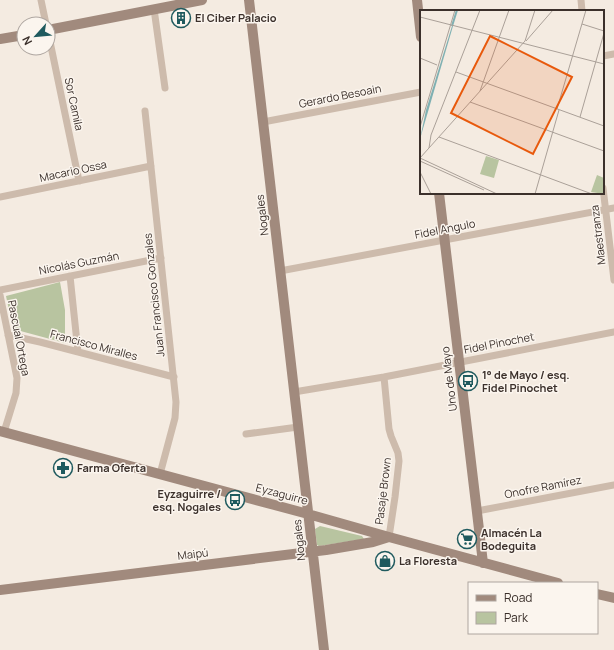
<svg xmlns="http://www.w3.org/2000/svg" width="614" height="650" viewBox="0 0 614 650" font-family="Manrope,sans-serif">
<rect width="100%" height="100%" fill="#f4ebe1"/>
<path fill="#b8c4a0" d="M60 282 65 310V343L13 329 6 296Z
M320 526 362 536 364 539 319 546 317 545 315 529Z"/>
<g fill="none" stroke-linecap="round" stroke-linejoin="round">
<path stroke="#cdbbac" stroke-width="7" d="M41 0 46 24
M581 0 582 11
M154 9 165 88
M48 32 79 181
M603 56 614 54
M145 111 176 402 175 418 160 474
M263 122 421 92
M603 188 614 280
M0 197 151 166
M280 271 614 208
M70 276 78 352
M0 290 161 258
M0 295 17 378 16 393 4 432
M8 335 40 342 174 377
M384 377 389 429 391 436 398 453 399 461 395 497 389 537
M294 392 384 377 614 332
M246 434 298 427
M477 511 614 485"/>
<path stroke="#a18a7d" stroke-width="10" d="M249 0 324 650
M417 0 421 37
M48 30 202 0
M0 39 24 35
M439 193 483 563
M0 431 308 514 389 537 558 583
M0 590 326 550 373 542 389 537
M597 594 614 598"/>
</g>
<defs>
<symbol id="building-ring" viewBox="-11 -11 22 22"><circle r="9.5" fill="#fbf5ee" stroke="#1f5a5e" stroke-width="1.5"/><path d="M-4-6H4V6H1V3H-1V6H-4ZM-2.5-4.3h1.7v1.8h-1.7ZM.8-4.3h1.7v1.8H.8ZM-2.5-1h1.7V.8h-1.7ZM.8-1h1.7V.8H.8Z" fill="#1f5a5e"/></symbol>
<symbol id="bus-ring" viewBox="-11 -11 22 22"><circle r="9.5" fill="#fbf5ee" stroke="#1f5a5e" stroke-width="1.5"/><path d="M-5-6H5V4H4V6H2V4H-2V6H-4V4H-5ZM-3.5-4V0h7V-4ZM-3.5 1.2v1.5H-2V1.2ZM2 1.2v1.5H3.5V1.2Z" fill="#1f5a5e"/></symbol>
<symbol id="pharmacy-ring" viewBox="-11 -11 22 22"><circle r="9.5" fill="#fbf5ee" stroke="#1f5a5e" stroke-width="1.5"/><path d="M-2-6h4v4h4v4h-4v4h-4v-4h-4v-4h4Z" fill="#1f5a5e"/></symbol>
<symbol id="supermarket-ring" viewBox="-11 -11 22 22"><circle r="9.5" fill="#fbf5ee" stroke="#1f5a5e" stroke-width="1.5"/><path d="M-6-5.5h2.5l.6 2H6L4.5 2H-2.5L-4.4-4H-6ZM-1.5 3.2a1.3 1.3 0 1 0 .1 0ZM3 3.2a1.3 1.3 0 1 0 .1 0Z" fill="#1f5a5e"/></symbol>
<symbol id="shop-ring" viewBox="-11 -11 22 22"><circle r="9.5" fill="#fbf5ee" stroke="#1f5a5e" stroke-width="1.5"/><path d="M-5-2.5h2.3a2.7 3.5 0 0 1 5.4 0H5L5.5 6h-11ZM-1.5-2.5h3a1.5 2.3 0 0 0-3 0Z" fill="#1f5a5e"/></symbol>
</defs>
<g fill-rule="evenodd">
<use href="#building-ring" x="170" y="7" width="22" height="22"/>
<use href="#bus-ring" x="457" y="370" width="22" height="22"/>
<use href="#pharmacy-ring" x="52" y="457" width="22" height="22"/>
<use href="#bus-ring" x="224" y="489" width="22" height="22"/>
<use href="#supermarket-ring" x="456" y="528" width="22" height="22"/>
<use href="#shop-ring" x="374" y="550" width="22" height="22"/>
</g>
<g text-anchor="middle" stroke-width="3" stroke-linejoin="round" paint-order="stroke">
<g font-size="11" font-weight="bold" fill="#3b302b" stroke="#fbf5ee" text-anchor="start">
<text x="195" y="22">El Ciber Palacio</text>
<text x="482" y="379">1° de Mayo / esq.<tspan x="482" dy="13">Fidel Pinochet</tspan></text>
<text x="77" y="472">Farma Oferta</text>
<text x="221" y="498" text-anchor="end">Eyzaguirre /<tspan x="221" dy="13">esq. Nogales</tspan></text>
<text x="481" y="537">Almacén La<tspan x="481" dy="13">Bodeguita</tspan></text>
<text x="399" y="565">La Floresta</text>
</g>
<g font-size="11" fill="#3b302b" stroke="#fbf5ee">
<text transform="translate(340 96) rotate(-11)" y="4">Gerardo Besoain</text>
<text transform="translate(74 104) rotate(78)" y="4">Sor Camila</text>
<text transform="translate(73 171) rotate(-12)" y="4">Macario Ossa</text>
<text transform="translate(262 215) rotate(-97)" y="4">Nogales</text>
<text transform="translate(445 229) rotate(-11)" y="4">Fidel Angulo</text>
<text transform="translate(598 235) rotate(-97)" y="4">Maestranza</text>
<text transform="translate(79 263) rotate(-11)" y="4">Nicolás Guzmán</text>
<text transform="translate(154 295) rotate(-96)" y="4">Juan Francisco Gonzales</text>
<text transform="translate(19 338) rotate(79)" y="4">Pascual Ortega</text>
<text transform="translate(499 343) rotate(-11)" y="4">Fidel Pinochet</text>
<text transform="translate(94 345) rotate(15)" y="4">Francisco Miralles</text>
<text transform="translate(449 379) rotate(-97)" y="4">Uno de Mayo</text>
<text transform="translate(543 487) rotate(-11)" y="4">Onofre Ramírez</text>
<text transform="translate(383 491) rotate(-83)" y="4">Pasaje Brown</text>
<text transform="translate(282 494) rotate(15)" y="4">Eyzaguirre</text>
<text transform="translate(299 540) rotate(-96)" y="4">Nogales</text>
<text transform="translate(193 554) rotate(-7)" y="4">Maipú</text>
</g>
</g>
<g transform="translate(420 10)">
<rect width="184" height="184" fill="#f4ebe1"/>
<path d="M66 146 79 150 74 168 60 164ZM177 165 184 168V184L171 182Z" fill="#b8c4a0"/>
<path d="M32 16H33L0 129 6 100Z" fill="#7fb0b2"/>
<path fill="none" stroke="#7fb0b2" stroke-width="2" d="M32 16 37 0"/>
<path fill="none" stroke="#aaa098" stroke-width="1" d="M0 7 184 54M162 14 184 21M106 31 133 0M0 48 17 55M36 62 184 116M60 81 89 0M50 92 184 141M137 99 166 0M160 107 184 23M0 117 35 0M19 127 172 184M9 138 11 125 60 0M0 148 105 31 115 0M0 148 77 184M0 151 64 180M0 162 11 184M115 184 139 100"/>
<path fill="#e8590c" fill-opacity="0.15" stroke="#e8590c" stroke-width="2" d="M70 26 152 67 113 144 31 103Z"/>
<rect width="184" height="184" fill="none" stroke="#3b302b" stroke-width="2"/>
</g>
<rect x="468" y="582" width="130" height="52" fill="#fbf5ee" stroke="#aea6a0"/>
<rect x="476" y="595" width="20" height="6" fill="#a18a7d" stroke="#aea6a0"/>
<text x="504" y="602" font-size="12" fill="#3b302b">Road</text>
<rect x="476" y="612" width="20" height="12" fill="#b8c4a0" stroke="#aea6a0"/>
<text x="504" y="622" font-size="12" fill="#3b302b">Park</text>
<g transform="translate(36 36) rotate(243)"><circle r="19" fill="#fbf5ee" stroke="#aea6a0"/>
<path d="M0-3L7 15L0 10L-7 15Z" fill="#1f5a5e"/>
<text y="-6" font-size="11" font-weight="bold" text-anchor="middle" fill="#3b302b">N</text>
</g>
</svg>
